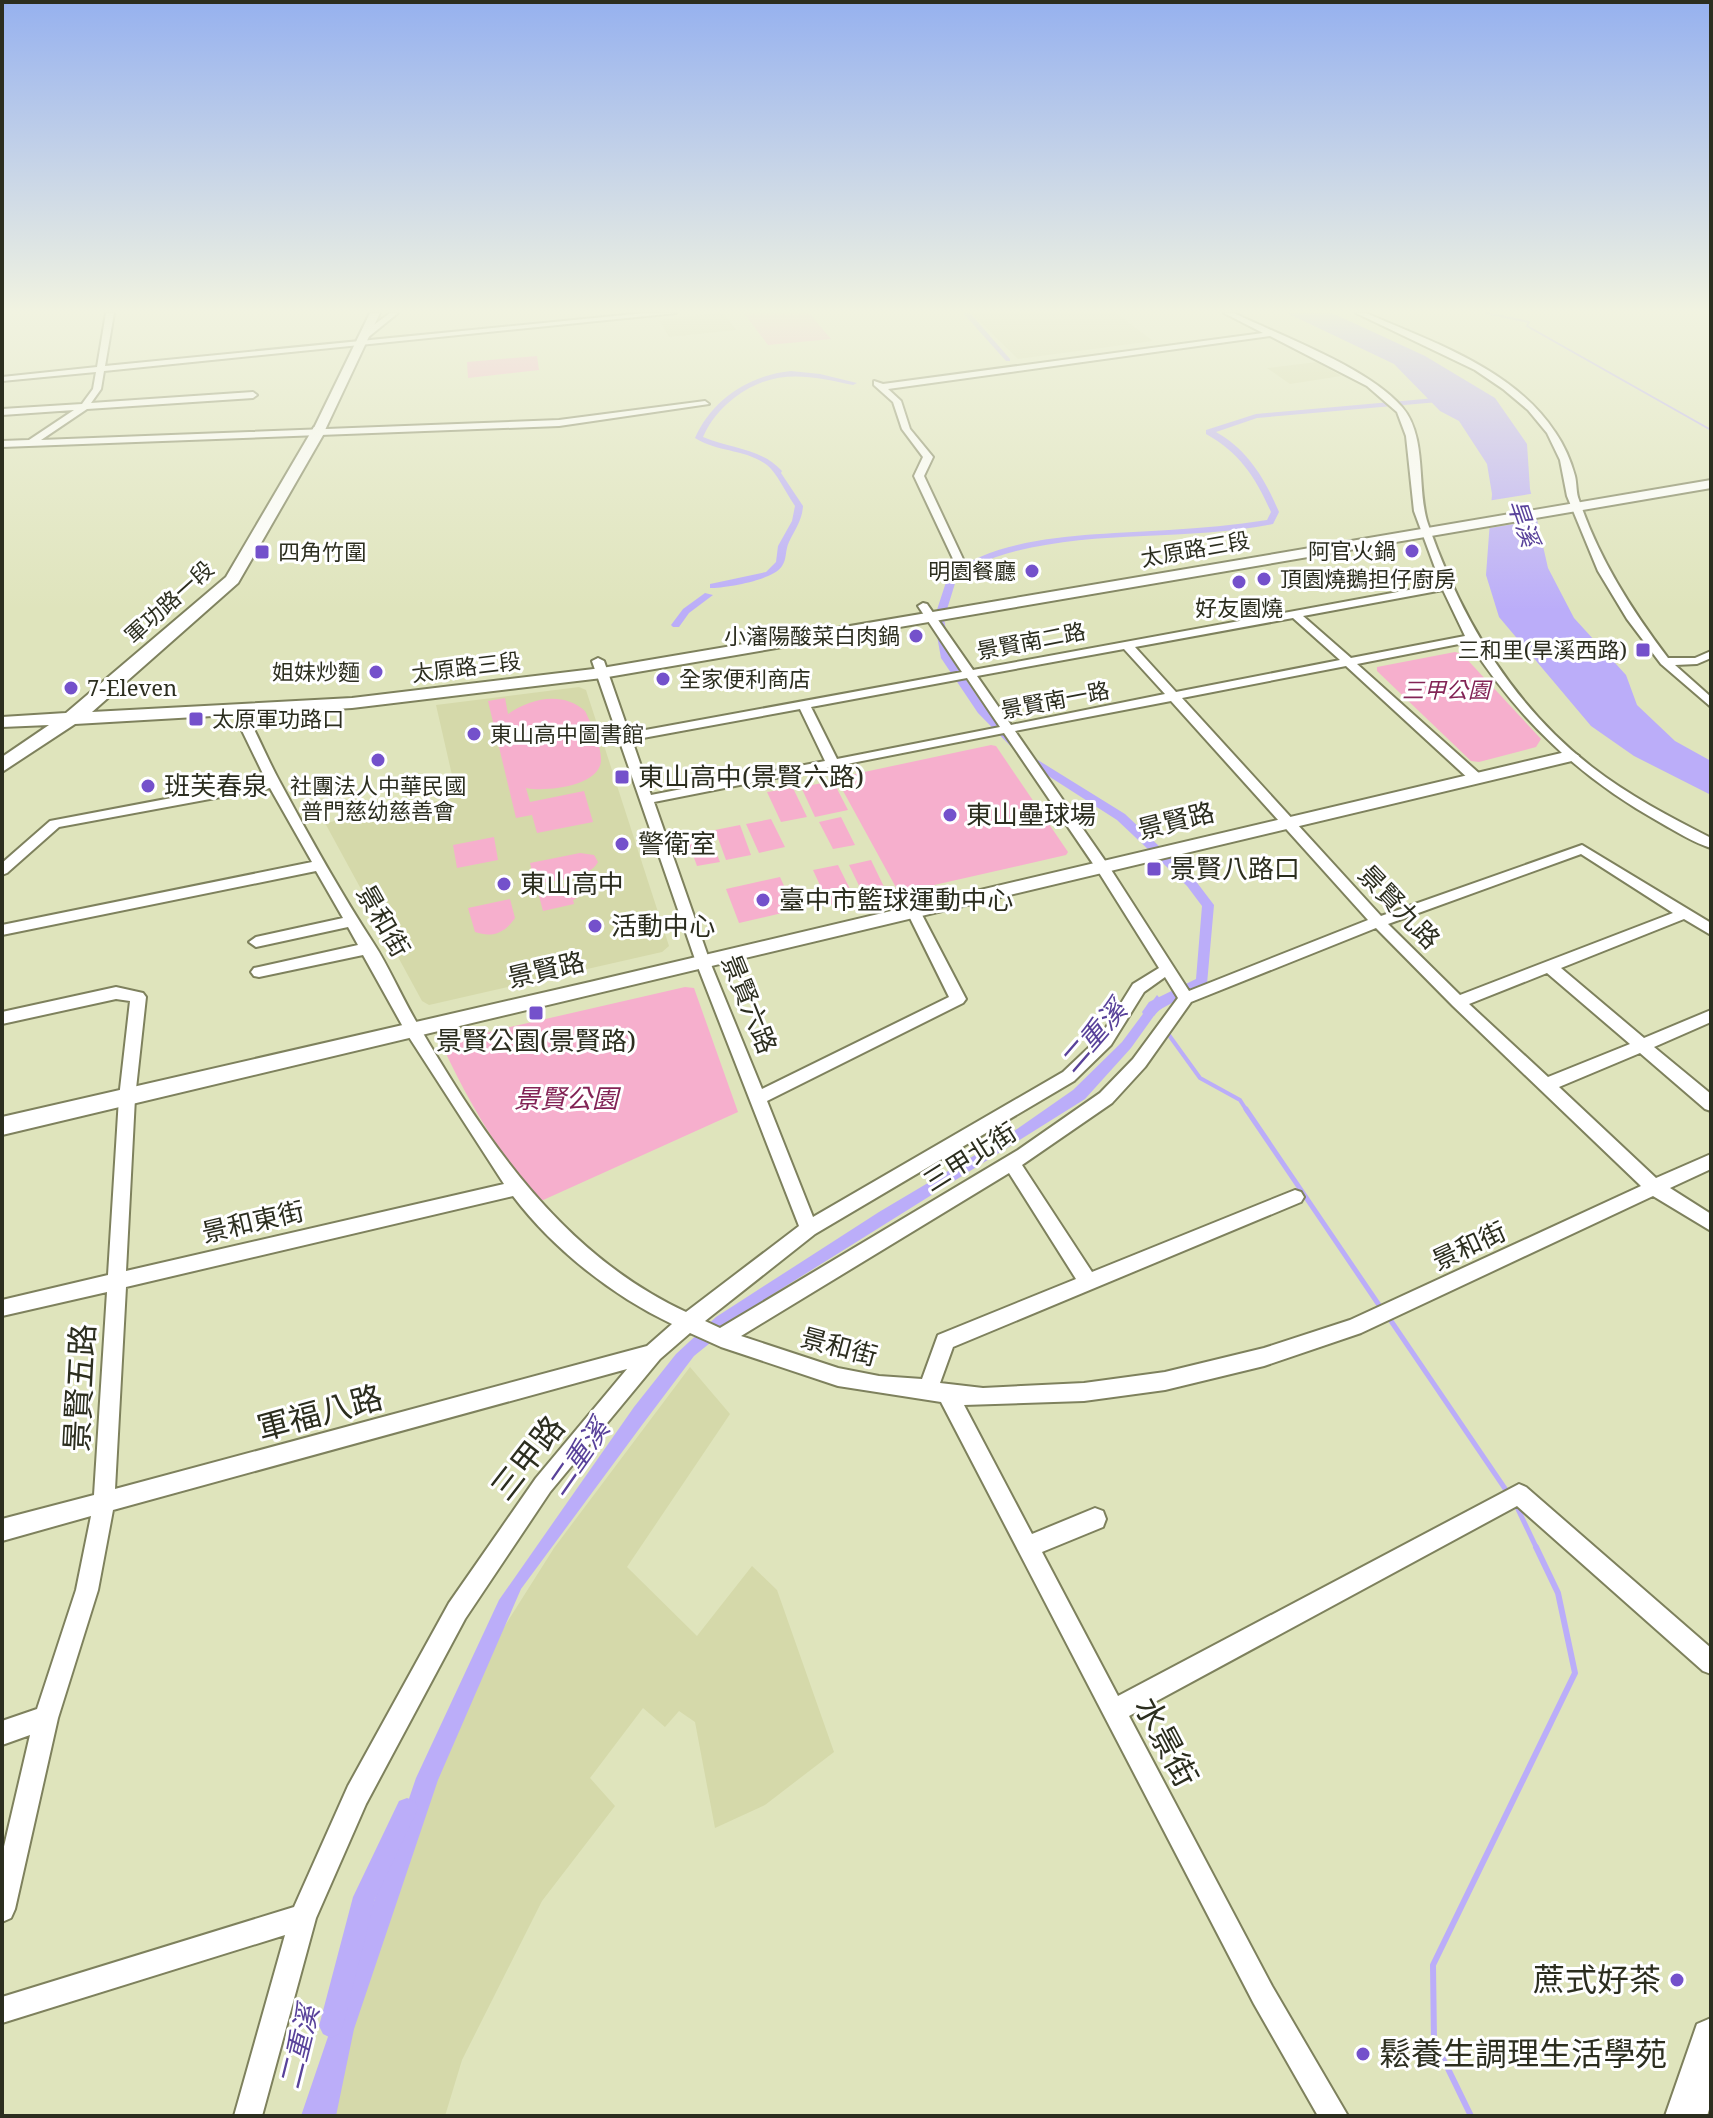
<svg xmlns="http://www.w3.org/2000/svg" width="1713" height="2118" viewBox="0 0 1713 2118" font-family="'Noto Serif','Noto Sans TC',serif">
<rect width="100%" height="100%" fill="#dfe4bc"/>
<path fill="#d5d9aa" d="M719 313 725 315 736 330 669 337 659 320Z
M971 313H1116L1153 341 1018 359Z
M1317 362 1341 376 1290 384 1267 368Z
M579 687 586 690 669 946 662 952 429 1005 422 1001 325 823 457 797 436 705Z
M690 1367 730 1414 627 1567 697 1636 752 1566 777 1590 834 1752 765 1805 715 1828 695 1722 679 1711 665 1727 643 1708 590 1778 615 1806 542 1901 462 2060 445 2116H317L453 1708 554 1548Z"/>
<path fill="#f6afcd" d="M744 313H809L831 339 768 345Z
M537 356 539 370 468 378 467 362Z
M1455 652 1462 654 1541 739 1536 747 1479 762 1471 761 1377 671V667Z
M505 698 508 714C531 698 563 691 585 711 591 723 601 745 601 759 602 787 543 792 526 788L530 802 584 791 593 822 537 833 532 815 516 818 488 701Z
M991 745 996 746 1068 852 1066 855 899 893 836 778Z
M833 781 848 810 815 817 801 787Z
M793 788 807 817 781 822 767 792Z
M841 817 855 845 833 849 819 822Z
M771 819 785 847 759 853 746 824Z
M740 825 751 855 726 860 715 830Z
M708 832 720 862 697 866 686 836Z
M494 837 498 860 457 868 453 845Z
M580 853 594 855 598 862C588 880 554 880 535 884L530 863Z
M871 860 886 891 864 896 849 865Z
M838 865 855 899 829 905 813 870Z
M780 877 795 910 739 923 726 889Z
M571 885 576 899 573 900 574 904 543 911 538 892Z
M510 899 515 918C505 933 492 938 475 932L468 908Z
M685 987 694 988 738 1112 541 1201C498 1154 468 1101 441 1043Z"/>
<path fill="#bbadf9" d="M1287 313H1332L1425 356 1495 398 1527 444 1530 489 1548 568 1574 618 1626 675 1637 705 1675 741 1711 761V795L1634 756 1591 726 1499 617 1486 575 1492 494 1487 464 1459 421 1440 411 1394 364Z
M1157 995 1166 1005 1156 1013 1131 1048 1085 1099 762 1301 694 1356 642 1425 521 1589 438 1780 354 2029 336 2116H301L416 1778 499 1600 634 1407 676 1354 716 1317 879 1212 1007 1136 1073 1090 1122 1042Z"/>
<path fill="#dfe4bc" d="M1536 493 1543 519 1484 529 1487 501Z"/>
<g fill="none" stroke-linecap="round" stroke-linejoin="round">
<path stroke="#bbadf9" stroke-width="2" d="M1486 313 1529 322 1527 326 1711 430"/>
<path stroke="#bbadf9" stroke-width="4" d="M1166 1031 1200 1078 1240 1100 1247 1111"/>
<path stroke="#bbadf9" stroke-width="5" d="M1246 1109 1381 1308
M1389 1318 1508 1493
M1515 1503 1537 1549"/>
<path stroke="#bbadf9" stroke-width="6" d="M1471 2116 1434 2040 1433 1965 1575 1673 1558 1593 1536 1547"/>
<path fill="#bbadf9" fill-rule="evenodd" d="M963 313H970L1010 359V361H1006Z
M791 371 820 374 857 383 853 385C807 375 774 368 734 398 720 409 710 421 703 437 731 449 761 448 782 471L781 473 803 506C802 521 795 529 789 542 785 550 787 559 782 566 774 580 726 588 710 588V584L766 572 776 562 778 546 792 521 795 506C786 493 777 473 767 465 746 449 716 452 695 438 712 399 750 375 791 371Z
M1447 397 1451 399 1450 401 1257 418 1216 432C1248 450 1265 479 1279 512L1273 524C1183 542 1083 528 996 557 982 562 970 570 957 577L944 619 951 658 986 709 1033 757 1125 814 1195 880 1214 905 1207 984 1159 1010 1154 1016H1144L1142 1012 1149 1002 1196 979 1202 906 1187 886 1117 820 1025 761 978 713 941 658 934 619 948 576C1002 532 1102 535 1169 530 1202 528 1234 525 1267 520L1271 512C1256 478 1239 452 1206 434V430L1256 414Z
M705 593 713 595 689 613 679 627H673L671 625 683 609Z
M407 1798 415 1801 418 1809 375 1899 343 2026 339 2034 331 2038 323 2034 319 2026 353 1897 399 1801Z"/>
<defs>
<path id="minor" d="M106 313H114L105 366 645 313H676L104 371 101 389 91 403 253 392 257 395 253 398 87 409 41 440 559 420 705 401 709 404 559 426 2 447V441L29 440 74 410 2 415V409L82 404 93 389 96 372 2 381V377L97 367Z
M390 313H398L366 339H360V335Z
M1224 313H1234C1283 337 1367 367 1402 407 1428 437 1416 489 1428 524 1461 619 1512 705 1592 767 1628 795 1670 817 1711 838V848C1694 843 1677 832 1661 823 1580 778 1519 720 1469 642L1357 664 1481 775 1482 778 1476 782 1471 781 1346 666 1182 698 1381 916 1582 845 1711 923V935L1684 919 1561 968 1644 1038 1711 1010V1022L1654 1047 1711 1094V1111L1705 1109 1640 1053 1559 1087 1656 1178 1711 1154V1169L1670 1188 1711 1214V1231L1653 1196 1361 1333 1264 1366 1165 1390 1084 1401 964 1405 1032 1534 1095 1508 1103 1511 1106 1519 1103 1527 1042 1552 1118 1696 1519 1484 1526 1487 1711 1648V1674L1703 1671 1517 1506 1129 1716 1272 1986 1348 2116H1318L1254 2004 941 1402 838 1386 721 1347 690 1333 660 1359 550 1492 465 1619 366 1804 316 1918 262 2116H234L285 1935 2 2023V1997L294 1907 348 1786 449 1603 536 1478 627 1369 113 1510 98 1590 58 1718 15 1909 11 1918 2 1922V1855L30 1735 2 1745V1721L37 1709 76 1590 91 1516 2 1541V1519L94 1495 107 1292 2 1316V1300L108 1275 119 1098 130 1001 116 999 2 1024V1012L116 987 143 993 146 997 135 1098 126 1271 504 1184 407 1034 363 955 259 977 254 976 251 972 254 968 259 967 358 945 348 927 256 947 249 942 256 937 343 918 316 871 2 935V925L312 862 270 788 59 827 7 873 2 875V863L50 821 266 780 232 710 238 706 242 707C257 732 267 759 281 784 310 838 342 895 374 944 389 967 402 998 417 1023 485 1139 561 1254 686 1312L799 1226 696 962 592 661 598 658 604 661 629 733 962 672 918 606 923 603 927 604 973 670 1441 584 1414 511 1406 436 1397 412 1367 386 1270 336 888 389 901 401 910 429 933 457 924 476 963 559 954 561 914 476 923 457 902 429 893 402 874 385V381L883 384 1263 333ZM1443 590 1465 636 1351 658 1303 616ZM1293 618 1340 660 1176 692 1135 647ZM1124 649 1165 694 1011 725 977 676ZM967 678 1000 727 837 759 811 707ZM1171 701 1368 920 1189 991 1108 865 1015 731ZM800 709 825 761 651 795 632 740ZM1004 733 1098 871 1159 968 1133 984 1100 1037 1063 1072 813 1217 767 1101 963 1003 966 999 920 911H910L908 914 949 997 762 1089 710 962 654 802ZM1581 854 1673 913 1460 995 1388 924ZM1376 928 1453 1006 1641 1186 1350 1320 1264 1348 1165 1372 1084 1383 983 1388 940 1383 953 1347 1301 1202 1304 1197 1301 1192 1295 1190 1092 1272 1022 1165 1112 1103 1145 1067 1191 1002ZM1547 973 1630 1044 1548 1077 1469 1004ZM1165 977 1178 998 1133 1059 1100 1093 1018 1150 720 1328 705 1321 815 1234 1074 1081 1111 1045 1144 992ZM1009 1173 1076 1279 938 1335 922 1379 879 1376 838 1368 741 1336ZM513 1196C553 1249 613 1296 672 1324L647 1346 115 1489 126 1287Z
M1356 313H1366C1432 342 1514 369 1555 432 1564 445 1571 461 1575 476 1577 484 1576 493 1579 500 1599 559 1631 609 1668 658H1695L1711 651V658L1697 664 1675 665 1711 697V707L1661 664 1627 619 1598 571 1567 496 1560 460 1547 433 1528 410 1503 389 1475 370Z"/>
<path id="tertiary" d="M370 313H380L325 430 315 433 313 430Z
M1570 751 1579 756 1576 760 2 1135V1117L590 982Z"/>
<path id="secondary" d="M314 427 326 430 238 583 92 712 352 698 602 668 1711 480V488L602 678 352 708 75 724 2 772V757L49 725 2 727V717L66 713 226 577Z
M1711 2018V2103L1707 2116H1665L1697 2024Z"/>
</defs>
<use href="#minor" stroke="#7e815d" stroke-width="4"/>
<use href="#tertiary" stroke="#7e815d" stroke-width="4"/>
<use href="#secondary" stroke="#7e815d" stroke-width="4"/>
<use href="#minor" fill="#fff" fill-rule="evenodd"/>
<use href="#tertiary" fill="#fff" fill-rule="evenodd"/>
<use href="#secondary" fill="#fff" fill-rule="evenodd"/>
</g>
<linearGradient id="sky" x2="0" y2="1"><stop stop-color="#96b1ef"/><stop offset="0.51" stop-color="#f1f3e1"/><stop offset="1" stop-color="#f1f3e1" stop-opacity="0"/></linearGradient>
<rect width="1713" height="610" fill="url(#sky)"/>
<g fill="#7451cb" stroke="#fff" stroke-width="3">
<circle cx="1412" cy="551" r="8"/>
<rect x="254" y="544" width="16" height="16" rx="4"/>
<circle cx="1032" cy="571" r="8"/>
<circle cx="1264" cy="579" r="8"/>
<circle cx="1239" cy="582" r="8"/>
<circle cx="916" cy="636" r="8"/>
<rect x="1635" y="642" width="16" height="16" rx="4"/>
<circle cx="376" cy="672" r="8"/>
<circle cx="663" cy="679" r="8"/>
<circle cx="71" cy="688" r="8"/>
<rect x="188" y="711" width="16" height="16" rx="4"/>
<circle cx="474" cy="734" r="8"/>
<circle cx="378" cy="760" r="8"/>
<rect x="614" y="769" width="16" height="16" rx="4"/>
<circle cx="148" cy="786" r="8"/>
<circle cx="950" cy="815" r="8"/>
<circle cx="622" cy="844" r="8"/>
<rect x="1146" y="861" width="16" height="16" rx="4"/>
<circle cx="504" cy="884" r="8"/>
<circle cx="763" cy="900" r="8"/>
<circle cx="595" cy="926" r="8"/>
<rect x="528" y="1005" width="16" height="16" rx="4"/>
<circle cx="1677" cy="1980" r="8"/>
<circle cx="1363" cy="2054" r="8"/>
</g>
<g text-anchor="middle" stroke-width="6" stroke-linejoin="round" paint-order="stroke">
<g font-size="22" fill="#2c2e1f" stroke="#fff">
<text transform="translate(1195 549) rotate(-10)" y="8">太原路三段</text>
<text transform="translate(169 602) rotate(-42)" y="8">軍功路一段</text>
<text transform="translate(1031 641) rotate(-11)" y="8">景賢南二路</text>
<text transform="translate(466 667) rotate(-7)" y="8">太原路三段</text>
<text transform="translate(1055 700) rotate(-11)" y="8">景賢南一路</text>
</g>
<g font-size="22" fill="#2c2e1f" stroke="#fff" text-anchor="start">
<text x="1396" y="559" text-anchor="end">阿官火鍋</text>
<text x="278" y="560">四角竹圍</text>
<text x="1016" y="579" text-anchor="end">明園餐廳</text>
<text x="1280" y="587">頂園燒鵝担仔廚房</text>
<text x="1239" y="616" text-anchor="middle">好友園燒</text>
<text x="900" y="644" text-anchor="end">小瀋陽酸菜白肉鍋</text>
<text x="1627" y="658" text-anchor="end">三和里(旱溪西路)</text>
<text x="360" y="680" text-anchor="end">姐妹炒麵</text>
<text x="679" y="687">全家便利商店</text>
<text x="87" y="696">7-Eleven</text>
<text x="212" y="727">太原軍功路口</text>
<text x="490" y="742">東山高中圖書館</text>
<text x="378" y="794" text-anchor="middle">社團法人中華民國<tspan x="378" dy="25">普門慈幼慈善會</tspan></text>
</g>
<g font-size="22" font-style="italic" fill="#832456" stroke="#fff">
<text x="1446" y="698">三甲公園</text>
</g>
<g font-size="24" font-style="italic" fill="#59429a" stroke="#fff">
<text transform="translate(1523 523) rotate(71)" y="8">旱溪</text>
</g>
<g font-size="26" fill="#2c2e1f" stroke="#fff" text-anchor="start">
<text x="638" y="786">東山高中(景賢六路)</text>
<text x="164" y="795">班芙春泉</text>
<text x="966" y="824">東山壘球場</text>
<text x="638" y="853">警衛室</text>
<text x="1170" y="878">景賢八路口</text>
<text x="520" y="893">東山高中</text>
<text x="779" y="909">臺中市籃球運動中心</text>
<text x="611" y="935">活動中心</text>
<text x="536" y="1050" text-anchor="middle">景賢公園(景賢路)</text>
</g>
<g font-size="26" fill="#2c2e1f" stroke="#fff">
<text transform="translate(1176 821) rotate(-14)" y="9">景賢路</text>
<text transform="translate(1399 907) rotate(46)" y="9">景賢九路</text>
<text transform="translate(383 921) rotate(60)" y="9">景和街</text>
<text transform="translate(546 970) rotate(-13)" y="9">景賢路</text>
<text transform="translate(749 1004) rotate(68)" y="9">景賢六路</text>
<text transform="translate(970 1157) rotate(-32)" y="9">三甲北街</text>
<text transform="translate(253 1222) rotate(-13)" y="9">景和東街</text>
<text transform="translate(1469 1246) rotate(-25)" y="9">景和街</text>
<text transform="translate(839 1347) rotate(15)" y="9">景和街</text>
</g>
<g font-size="26" font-style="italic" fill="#832456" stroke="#fff">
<text x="566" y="1108">景賢公園</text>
</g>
<g font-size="28" font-style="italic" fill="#59429a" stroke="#fff">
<text transform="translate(1093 1036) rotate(-49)" y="10">二重溪</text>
<text transform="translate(578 1457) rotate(-55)" y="10">二重溪</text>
<text transform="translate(299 2047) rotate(-76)" y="10">二重溪</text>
</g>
<g font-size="32" fill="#2c2e1f" stroke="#fff">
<text transform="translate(80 1388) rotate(-87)" y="11">景賢五路</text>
<text transform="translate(320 1413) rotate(-15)" y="11">軍福八路</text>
<text transform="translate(528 1458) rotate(-52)" y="11">三甲路</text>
<text transform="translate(1166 1742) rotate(62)" y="11">水景街</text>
</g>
<g font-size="32" fill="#2c2e1f" stroke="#fff" text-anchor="end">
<text x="1661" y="1991">蔗式好茶</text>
<text x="1379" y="2065" text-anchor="start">鬆養生調理生活學苑</text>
</g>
</g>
<rect width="1713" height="2118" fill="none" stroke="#2c2e1f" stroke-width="8"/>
</svg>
